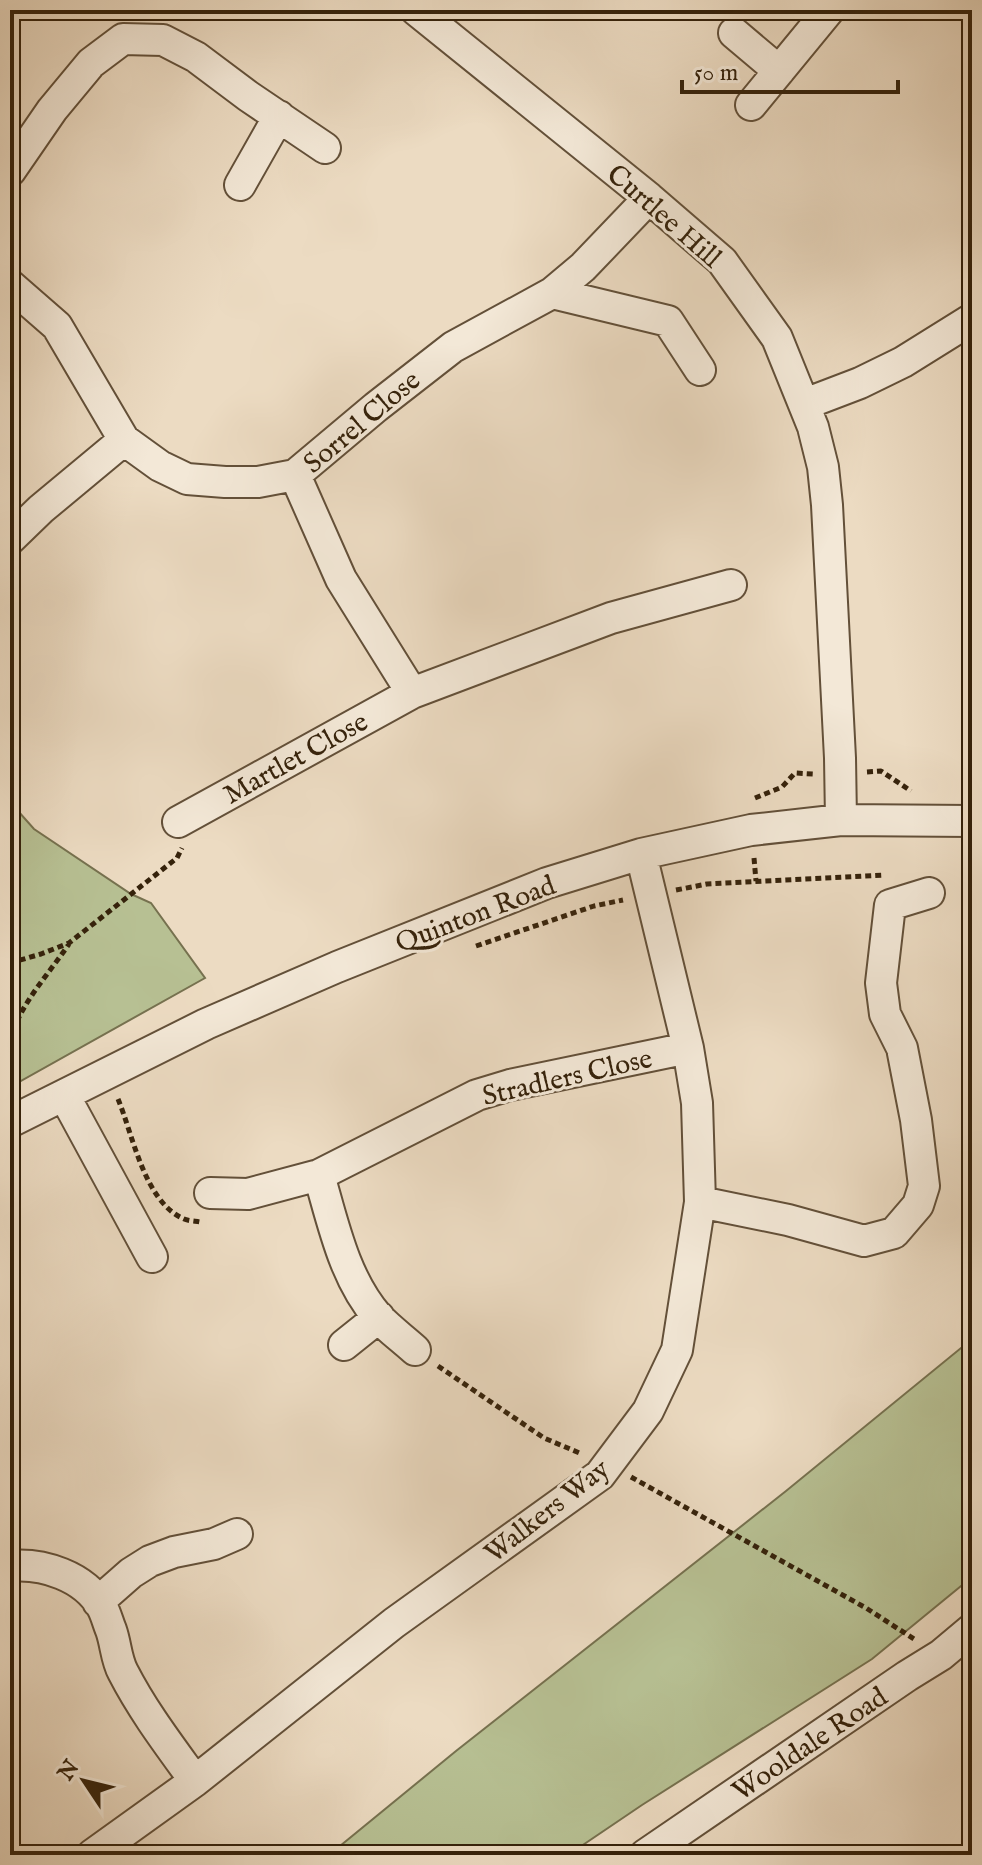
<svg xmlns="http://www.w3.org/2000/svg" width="982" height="1865" viewBox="0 0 982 1865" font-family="'IM FELL English',serif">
<rect width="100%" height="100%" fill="#ecdbc2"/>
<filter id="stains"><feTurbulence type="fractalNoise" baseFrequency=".0025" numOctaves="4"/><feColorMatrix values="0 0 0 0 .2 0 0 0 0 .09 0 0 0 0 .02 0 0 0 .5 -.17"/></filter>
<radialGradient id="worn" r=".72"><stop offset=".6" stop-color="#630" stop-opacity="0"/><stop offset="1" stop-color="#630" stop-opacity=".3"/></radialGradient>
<path fill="#b7c093" stroke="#76714f" stroke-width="2" d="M10 802 34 829 131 894 151 903 205 978 10 1087Z
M972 1339V1577L872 1659 642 1805 568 1855H329L456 1751 786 1491Z"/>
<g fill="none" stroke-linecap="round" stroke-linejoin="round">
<defs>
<path id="minor" d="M416 10 649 198 722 261 777 338 813 427 823 467 827 505 840 758 841 820
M734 33 779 71
M751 105 829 10
M10 171 52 110 91 63 123 39 163 40 196 57 248 96 325 148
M240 185 279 116
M10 285 57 326 124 440 160 466 187 479 225 482H258L295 475 376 407 453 347 552 293 583 267 649 198
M552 293 668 321 700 370
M805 404 860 383 903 362 972 319
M10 539 41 509 124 440
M412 693 611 618 731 585
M178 822 412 693 341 579 295 475
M64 1095 152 1257
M10 1122 206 1024 337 967 547 883 641 854 751 830 841 820 972 821
M319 1175C333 1223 344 1278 378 1317 389 1329 403 1339 415 1350
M210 1193 248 1194 319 1175 477 1095 510 1085 688 1048
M700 1202 788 1220 864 1241 894 1233 918 1205 924 1186 916 1120 902 1048 885 1014 881 983 890 905 929 893
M344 1345 379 1317
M10 1566C43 1563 84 1576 102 1607 106 1614 108 1623 111 1630 116 1644 116 1659 123 1672 143 1711 169 1745 195 1781
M98 1602 131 1573 150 1561 174 1552 214 1544 237 1534
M92 1855 195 1781 394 1623 600 1475 648 1411 677 1350 700 1202 697 1103 688 1048 641 854
M645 1855 907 1676 941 1655 972 1629"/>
</defs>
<use href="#minor" stroke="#635039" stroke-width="34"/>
<path stroke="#35220b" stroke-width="5" stroke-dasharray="6 4" stroke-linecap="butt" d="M867 772 881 771 911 791
M755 798 782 787 795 773 813 774
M754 858 756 881
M676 890 707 884 885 875
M476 946 594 906 623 900
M10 963 41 954 69 943 177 858 182 848
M10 1040C20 1004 48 975 69 944
M118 1099C133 1135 144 1200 182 1218 187 1221 195 1221 200 1222
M438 1366 544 1438 582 1454
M631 1477 866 1608 914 1639"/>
<use href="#minor" stroke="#f3e8d7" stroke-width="30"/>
</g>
<g text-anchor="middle" stroke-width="6" stroke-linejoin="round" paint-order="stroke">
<g font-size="28" fill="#35220b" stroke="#f3e8d7">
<text transform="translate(665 215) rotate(41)" y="10">Curtlee Hill</text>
<text transform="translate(361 421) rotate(-40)" y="10">Sorrel Close</text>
<text transform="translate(295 757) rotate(-29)" y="10">Martlet Close</text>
<text transform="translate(475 913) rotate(-21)" y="10">Quinton Road</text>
<text transform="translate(567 1076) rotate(-13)" y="10">Stradlers Close</text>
<text transform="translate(546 1510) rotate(-38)" y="10">Walkers Way</text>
<text transform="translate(809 1743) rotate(-34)" y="10">Wooldale Road</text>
</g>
</g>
<rect width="982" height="1865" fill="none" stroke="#ecdbc2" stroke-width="40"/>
<rect x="12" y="12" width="958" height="1841" fill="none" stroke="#35220b" stroke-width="4"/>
<rect x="20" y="20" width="942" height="1825" fill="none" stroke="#35220b" stroke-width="2"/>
<g transform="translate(84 1781) rotate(305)" stroke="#f3e8d7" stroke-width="6" paint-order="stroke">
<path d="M0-6L14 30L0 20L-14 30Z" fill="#35220b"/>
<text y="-12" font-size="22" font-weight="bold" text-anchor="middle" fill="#35220b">N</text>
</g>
<path d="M682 80v12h216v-12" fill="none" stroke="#35220b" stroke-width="4"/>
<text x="694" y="80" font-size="24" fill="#35220b" stroke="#f3e8d7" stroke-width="6" paint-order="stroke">50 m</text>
<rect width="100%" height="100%" filter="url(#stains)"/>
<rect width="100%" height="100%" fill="url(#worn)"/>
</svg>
